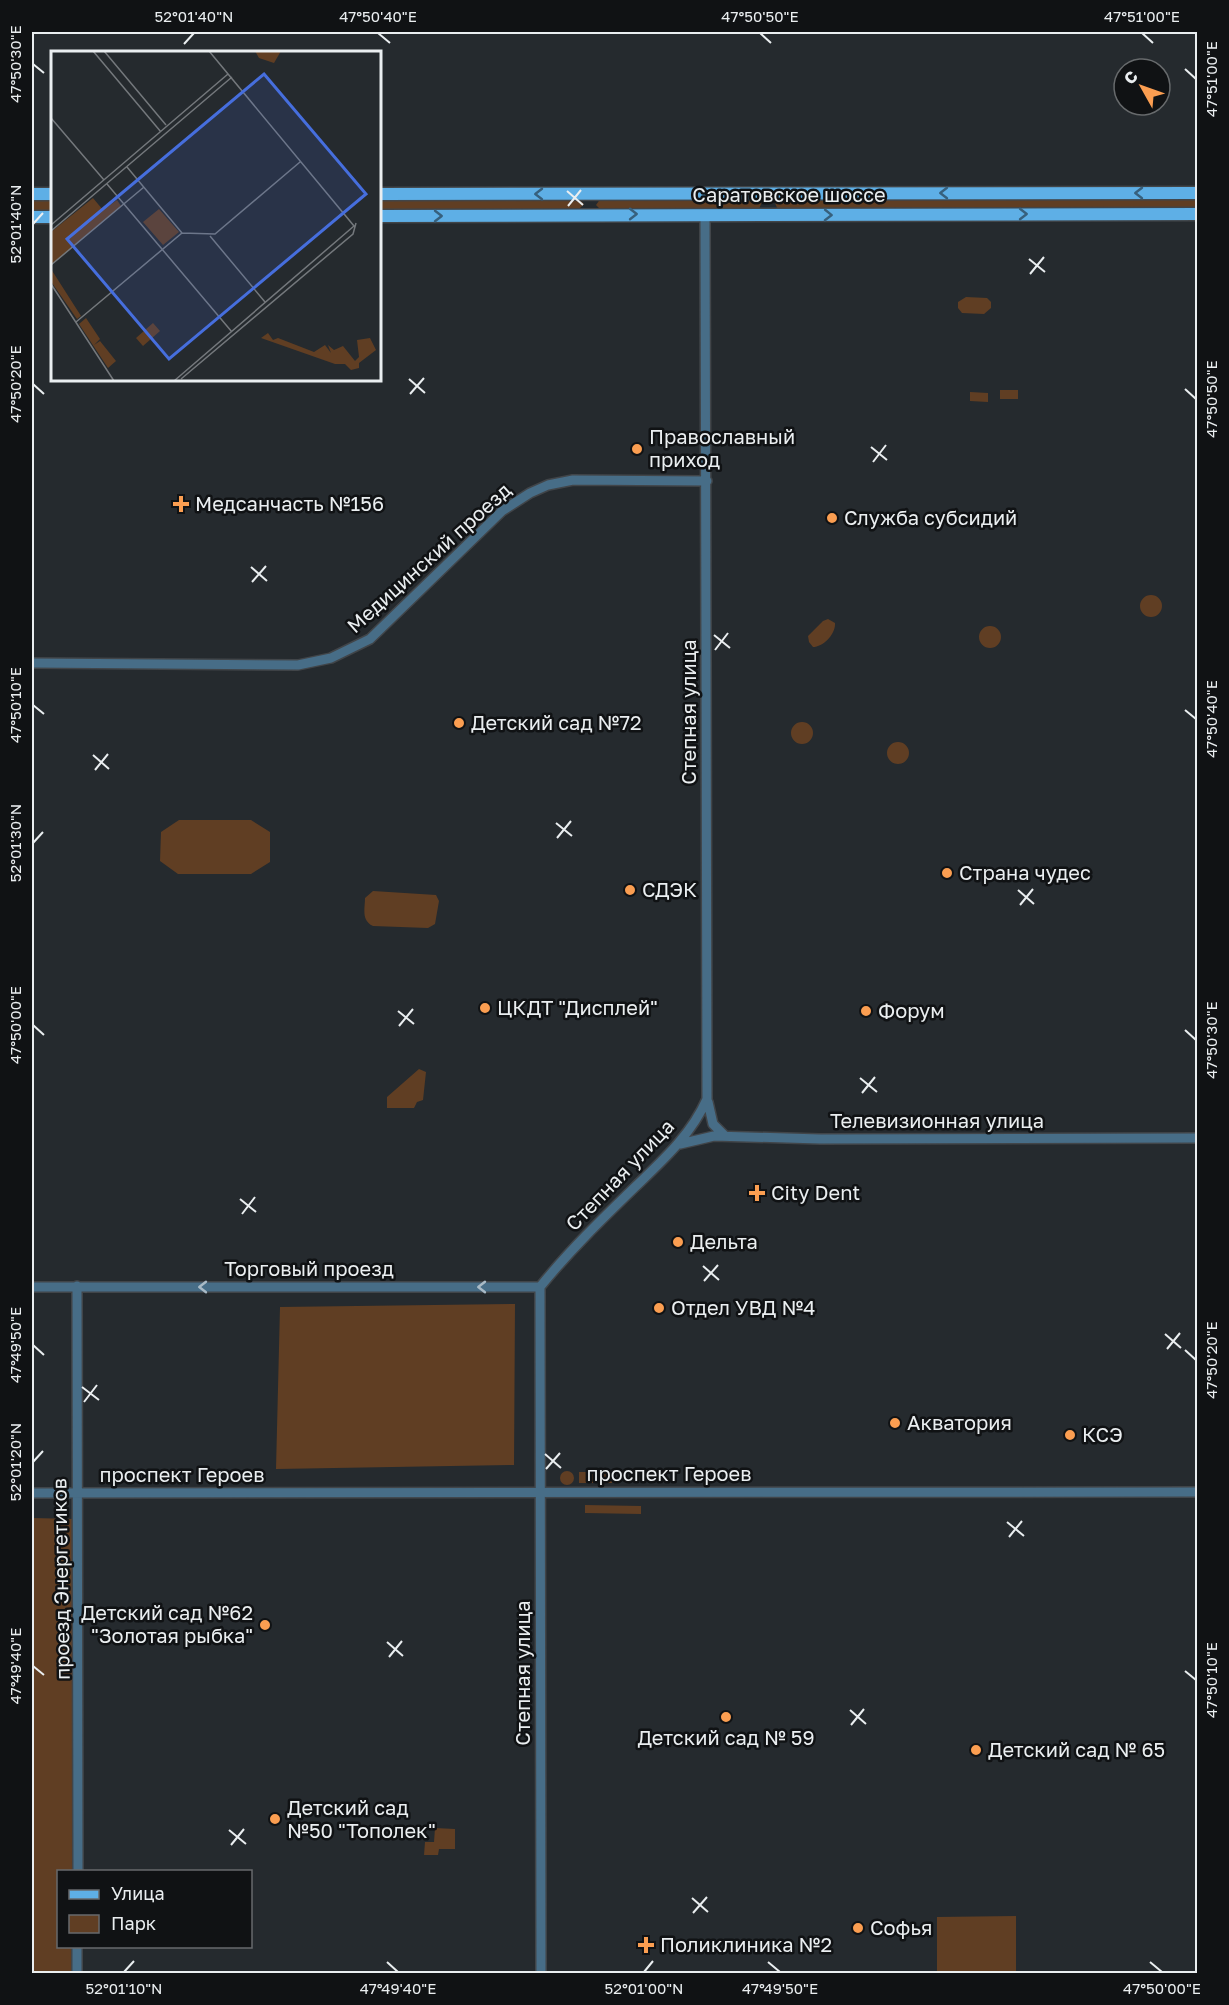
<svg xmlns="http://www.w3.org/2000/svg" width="1229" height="2005" viewBox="0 0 1229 2005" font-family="'Golos Text',sans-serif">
<rect width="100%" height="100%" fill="#252a2e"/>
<path fill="#603e23" d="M1198 197 1197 209 778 210 775 203 780 198Z
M578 198 584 204 578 210 380 211V199Z
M601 198 760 199 762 202 759 209 754 210H601L596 205Z
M32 199H52V211H32Z
M966 297 987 298 991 302V308L984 314 962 313 958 308V302Z
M1000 390H1018V399H1000Z
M970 392 988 393V402L970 401Z
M1140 606a11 11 0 1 1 22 0a11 11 0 1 1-22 0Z
M828 619 835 623C836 634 823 647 813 647L809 642 808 636 823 621Z
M979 637a11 11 0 1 1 22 0a11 11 0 1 1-22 0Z
M791 733a11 11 0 1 1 22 0a11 11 0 1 1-22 0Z
M887 753a11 11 0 1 1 22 0a11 11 0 1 1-22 0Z
M179 820H251L270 832V862L251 874H178L160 861 161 832Z
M373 891 436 895 439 901 435 924 428 928 373 926C361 920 365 909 365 898Z
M419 1069 426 1072 423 1100 417 1102 414 1108H387V1097Z
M515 1304 514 1465 276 1469 280 1307Z
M560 1478a7 7 0 1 1 14 0a7 7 0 1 1-14 0Z
M579 1472H611L612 1483H579Z
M585 1505 641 1506V1514L585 1513Z
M32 1518 75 1519V1871L58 1872V1946L75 1947 74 1973 32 1974Z
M435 1828 455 1829V1849H439L438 1855H424L425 1842H434Z
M1016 1916V1973H937V1917Z"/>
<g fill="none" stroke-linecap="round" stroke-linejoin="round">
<defs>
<path id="minor" d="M32 663 298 665 331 658 370 639 502 511 530 493 548 485 573 480 707 481
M708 1102 713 1124 725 1136
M680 1144 714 1136 820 1139 1198 1138
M77 1286 78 1872
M32 1287H540
M32 1493 1198 1492
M77 1974V1946
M541 1974 540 1287C569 1251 602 1219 635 1187 663 1160 691 1135 707 1099L705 214"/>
<path id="major" d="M32 194H52
M380 194 1198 193
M380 216 1198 214
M32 217H52"/>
</defs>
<use href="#minor" stroke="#414549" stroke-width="12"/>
<use href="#major" stroke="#414549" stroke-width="15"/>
<use href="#minor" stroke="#476d87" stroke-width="9"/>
<use href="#major" stroke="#5eafe6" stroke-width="12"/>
</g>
<defs><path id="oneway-chevron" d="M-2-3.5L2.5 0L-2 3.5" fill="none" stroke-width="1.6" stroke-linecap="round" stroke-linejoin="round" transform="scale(1.5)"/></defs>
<g stroke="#37607d">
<use href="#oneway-chevron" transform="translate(944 193) rotate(-180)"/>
<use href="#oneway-chevron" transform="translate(1139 193) rotate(-180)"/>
<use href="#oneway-chevron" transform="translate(539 194) rotate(180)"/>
<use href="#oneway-chevron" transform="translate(633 214)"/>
<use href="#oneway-chevron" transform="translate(1023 214)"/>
<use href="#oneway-chevron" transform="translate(828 215) rotate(1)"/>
<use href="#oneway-chevron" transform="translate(438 216)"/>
</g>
<g stroke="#a9bac6">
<use href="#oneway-chevron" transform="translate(203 1287) rotate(-180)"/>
<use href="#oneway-chevron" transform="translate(482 1287) rotate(-180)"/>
</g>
<path fill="none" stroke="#eaeef0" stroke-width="2" d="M378 33 390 43M760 33 771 43M1142 33 1153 43M184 44 194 33M33 64 44 73M1185 69 1196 79M567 191 583 205M568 206 581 190M33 224 43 213M1029 259 1045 272M1030 274 1044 257M409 379 425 393M33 384 44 394M1185 389 1196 399M410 394 424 378M871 447 887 460M873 462 886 445M251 567 267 581M252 582 266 566M714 635 730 648M715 650 728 633M33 705 44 714M1185 710 1196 719M93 755 109 769M95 770 108 754M556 823 572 836M557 838 571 821M33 843 43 832M1018 890 1034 904M1020 905 1033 889M398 1011 414 1024M33 1025 44 1035M399 1026 413 1009M1185 1030 1196 1040M860 1078 877 1092M862 1093 875 1077M240 1199 256 1212M242 1214 255 1197M703 1266 719 1280M704 1281 718 1265M1165 1334 1181 1348M33 1345 44 1355M1167 1349 1180 1333M1185 1350 1196 1360M82 1387 99 1400M84 1402 97 1385M545 1454 561 1468M33 1462 43 1451M546 1469 560 1453M1007 1522 1024 1536M1009 1537 1022 1521M387 1642 403 1656M389 1657 402 1641M33 1666 44 1675M1185 1671 1196 1680M850 1710 866 1724M851 1725 864 1709M229 1830 246 1844M231 1845 244 1829M692 1898 708 1912M693 1913 707 1897M387 1962 398 1972M768 1962 780 1972M1150 1962 1162 1972M124 1972 134 1961M644 1972 653 1961"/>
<g fill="#fb9e51" stroke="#101214" stroke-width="2">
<circle cx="637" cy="449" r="6"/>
<path d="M178 495h6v6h6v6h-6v6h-6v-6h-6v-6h6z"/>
<circle cx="832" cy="518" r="6"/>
<circle cx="459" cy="723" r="6"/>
<circle cx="947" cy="873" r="6"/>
<circle cx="630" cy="890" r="6"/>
<circle cx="485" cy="1008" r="6"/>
<circle cx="866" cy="1011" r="6"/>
<path d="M754 1184h6v6h6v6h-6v6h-6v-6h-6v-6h6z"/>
<circle cx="678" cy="1242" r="6"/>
<circle cx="659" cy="1308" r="6"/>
<circle cx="895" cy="1423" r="6"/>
<circle cx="1070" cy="1435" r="6"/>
<circle cx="265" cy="1625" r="6"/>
<circle cx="726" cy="1717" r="6"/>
<circle cx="976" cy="1750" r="6"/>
<circle cx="275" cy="1819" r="6"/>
<circle cx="858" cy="1928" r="6"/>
<path d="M643 1936h6v6h6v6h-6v6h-6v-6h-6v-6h6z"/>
</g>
<g text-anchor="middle" stroke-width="5" stroke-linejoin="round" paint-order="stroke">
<g font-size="20" fill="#eaeef0" stroke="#101214">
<text x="789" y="202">Саратовское шоссе</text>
<text transform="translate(429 558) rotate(-42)" y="7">Медицинский проезд</text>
<text transform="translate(689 712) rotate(-90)" y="7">Степная улица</text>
<text x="937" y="1128">Телевизионная улица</text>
<text transform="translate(620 1175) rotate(-46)" y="7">Степная улица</text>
<text x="309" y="1276">Торговый проезд</text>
<text x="669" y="1481">проспект Героев</text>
<text x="182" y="1482">проспект Героев</text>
<text transform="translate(61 1579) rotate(-91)" y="7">проезд Энергетиков</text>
<text transform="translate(523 1673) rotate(-90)" y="7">Степная улица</text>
</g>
<g font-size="20" fill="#eaeef0" stroke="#101214" text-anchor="start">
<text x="649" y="444">Православный<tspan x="649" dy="23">приход</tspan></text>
<text x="195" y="511">Медсанчасть №156</text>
<text x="844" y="525">Служба субсидий</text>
<text x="471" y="730">Детский сад №72</text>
<text x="959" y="880">Страна чудес</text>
<text x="642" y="897">СДЭК</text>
<text x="497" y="1015">ЦКДТ "Дисплей"</text>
<text x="878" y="1018">Форум</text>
<text x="771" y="1200">City Dent</text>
<text x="690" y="1249">Дельта</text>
<text x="671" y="1315">Отдел УВД №4</text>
<text x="907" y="1430">Акватория</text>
<text x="1082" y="1442">КСЭ</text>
<text x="253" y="1620" text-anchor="end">Детский сад №62<tspan x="253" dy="23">"Золотая рыбка"</tspan></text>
<text x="726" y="1745" text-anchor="middle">Детский сад № 59</text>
<text x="988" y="1757">Детский сад № 65</text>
<text x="287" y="1815">Детский сад<tspan x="287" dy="23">№50 "Тополек"</tspan></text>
<text x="870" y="1935">Софья</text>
<text x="660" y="1952">Поликлиника №2</text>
</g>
</g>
<g transform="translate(51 51)">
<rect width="330" height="330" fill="#252a2e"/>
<path d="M204 0H230L223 12 208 7ZM42 147 52 159 66 149 70 155 0 214V181ZM108 158 128 181 112 194 92 171ZM0 218 30 265 26 268 1 232ZM35 267 49 288 43 294 49 290 65 310 57 317 28 273ZM102 272 109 280 92 295 85 287ZM217 282 222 289 227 287 263 301 274 294 280 302 277 294 283 299 292 295 304 310 308 306 306 289 319 287 325 299 308 312V317L300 319 294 313H284L210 287Z" fill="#603e23"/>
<path fill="none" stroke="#74787c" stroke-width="1.5" d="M42 0 110 81M53 0 115 74M0 67 53 129M76 116 131 182M56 133 181 281M0 174 177 23M0 180 181 26M159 185 214 251M0 214 93 136M0 233 63 330M25 271 131 182 164 183 249 111M130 328 302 183 305 172M123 330 303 175 158 0"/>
<path fill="#466edd" fill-opacity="0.15" stroke="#466edd" stroke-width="3" d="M213 23 315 143 118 308 16 188Z"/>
<rect width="330" height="330" fill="none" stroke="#eaeef0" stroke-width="3"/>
</g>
<rect width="1229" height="2005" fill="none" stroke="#101214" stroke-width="66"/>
<rect x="57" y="1870" width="195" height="78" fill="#101214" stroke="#676a6c" stroke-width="1.5"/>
<rect x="69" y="1890" width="30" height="9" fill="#5eafe6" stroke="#676a6c" stroke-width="1.5"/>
<text x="111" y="1900" font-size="18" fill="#eaeef0">Улица</text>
<rect x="69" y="1915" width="30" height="18" fill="#603e23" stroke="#676a6c" stroke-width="1.5"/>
<text x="111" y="1930" font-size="18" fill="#eaeef0">Парк</text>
<g transform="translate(1142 87) rotate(310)"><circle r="28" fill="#101214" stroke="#676a6c" stroke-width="1.5"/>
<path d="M0-4.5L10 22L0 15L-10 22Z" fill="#fb9e51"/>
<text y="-9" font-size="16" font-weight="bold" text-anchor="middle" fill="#eaeef0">С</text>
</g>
<rect x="33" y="33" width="1163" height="1939" fill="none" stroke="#eaeef0" stroke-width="2"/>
<g font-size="15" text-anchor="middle" fill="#eaeef0">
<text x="194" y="22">52°01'40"N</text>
<text x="378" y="22">47°50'40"E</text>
<text x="760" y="22">47°50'50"E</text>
<text x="1142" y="22">47°51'00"E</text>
<text transform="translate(16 64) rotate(-90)" y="5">47°50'30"E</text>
<text transform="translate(1212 79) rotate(-90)" y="5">47°51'00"E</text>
<text transform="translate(16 224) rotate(-90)" y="5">52°01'40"N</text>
<text transform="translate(16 384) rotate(-90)" y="5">47°50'20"E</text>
<text transform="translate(1212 399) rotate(-90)" y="5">47°50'50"E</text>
<text transform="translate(16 705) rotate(-90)" y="5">47°50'10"E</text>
<text transform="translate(1212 719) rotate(-90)" y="5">47°50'40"E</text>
<text transform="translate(16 843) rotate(-90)" y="5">52°01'30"N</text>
<text transform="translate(16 1025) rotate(-90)" y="5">47°50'00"E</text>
<text transform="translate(1212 1040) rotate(-90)" y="5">47°50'30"E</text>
<text transform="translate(16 1345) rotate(-90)" y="5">47°49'50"E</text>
<text transform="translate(1212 1360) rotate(-90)" y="5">47°50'20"E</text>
<text transform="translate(16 1462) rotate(-90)" y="5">52°01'20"N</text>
<text transform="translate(16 1666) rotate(-90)" y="5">47°49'40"E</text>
<text transform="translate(1212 1680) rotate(-90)" y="5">47°50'10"E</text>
<text x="124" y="1994">52°01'10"N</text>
<text x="398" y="1994">47°49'40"E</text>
<text x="644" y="1994">52°01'00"N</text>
<text x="780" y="1994">47°49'50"E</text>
<text x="1162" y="1994">47°50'00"E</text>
</g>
</svg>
